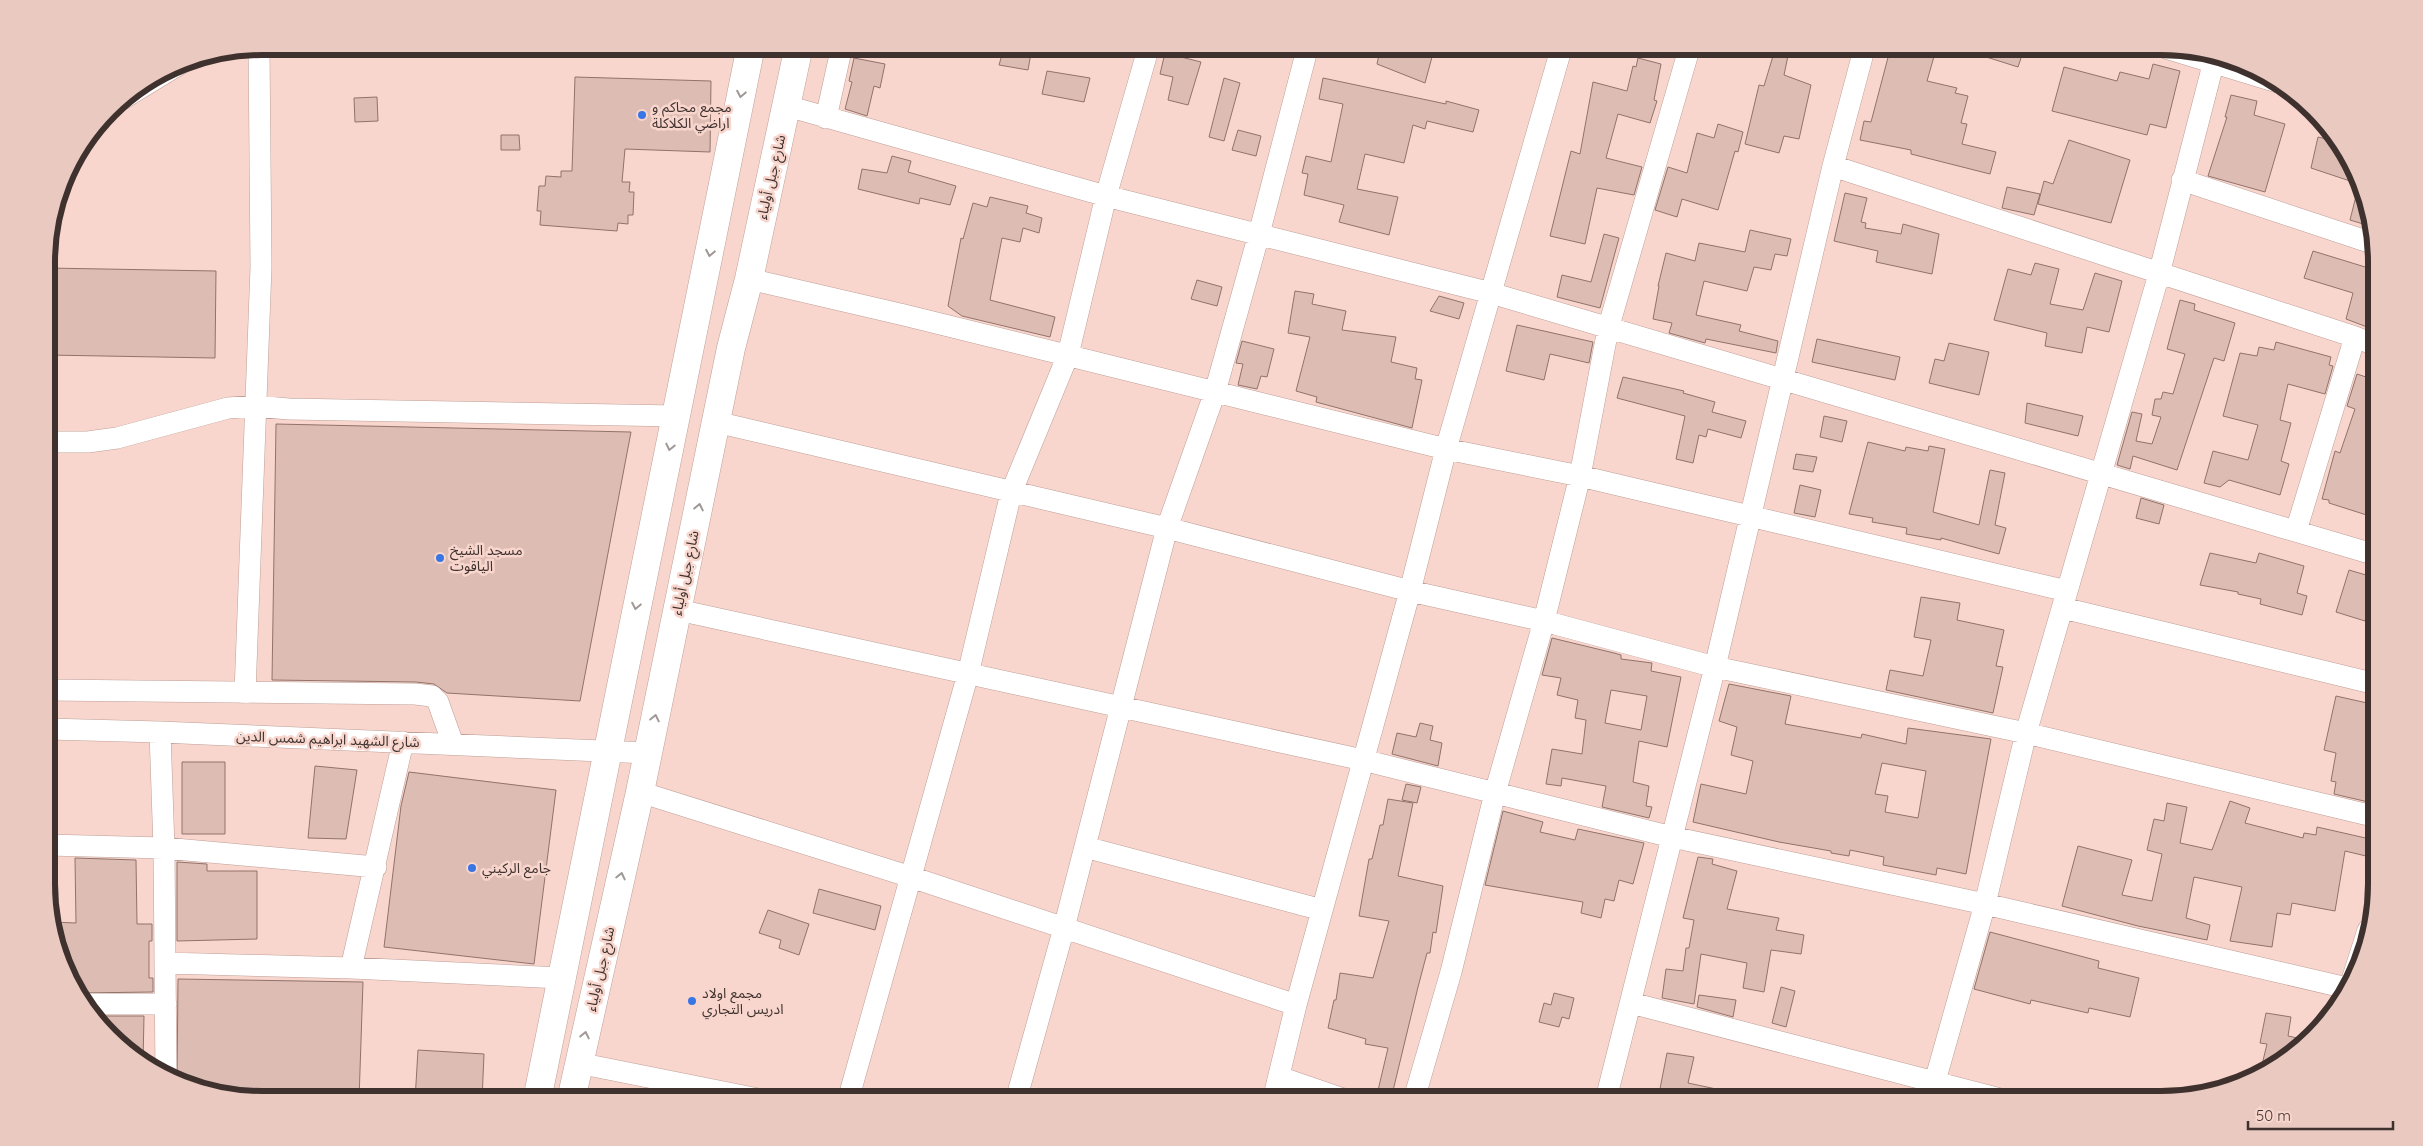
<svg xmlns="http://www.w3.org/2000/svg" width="2423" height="1146" viewBox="0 0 2423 1146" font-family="Quicksand,'Noto Sans Arabic',sans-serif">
<rect width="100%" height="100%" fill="#f8d6cd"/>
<path fill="#ddbcb3" stroke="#91736b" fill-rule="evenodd" d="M1391 46 1432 57 1425 83 1377 64 1380 50 1389 52Z
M1776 46H1790L1784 75 1811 85 1799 139 1784 136 1779 153 1745 144 1759 85 1764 86Z
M1891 46H1937L1927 81 1957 88 1955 93 1968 96 1961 123 1967 124 1962 144 1996 152 1990 174 1911 154V150L1860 140 1864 121 1871 122Z
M1964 46H2025L2018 67 1964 50Z
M1004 48 1031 53 1028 70 999 65Z
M1165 53 1201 62 1188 105 1168 100 1173 77 1160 74Z
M854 58 885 64 880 88 874 86 867 116 845 109 852 82 849 81Z
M1638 58 1661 64 1654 100 1657 101 1650 123 1618 114 1606 158 1642 167 1634 195 1597 188 1585 244 1550 236 1571 151 1580 154 1593 82 1627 91 1633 66 1636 67Z
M2153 64 2180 71 2166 128 2150 124 2147 135 2052 111 2064 67 2117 81 2120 72 2149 79Z
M1047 71 1090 78 1084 102 1042 94Z
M575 77 711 81 710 152 625 149 622 182H630L629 192H634L633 215H628V224L618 223 617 231 540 225 541 211H537L539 186H545L546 176 561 177V171H572Z
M1224 78 1240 83 1224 141 1209 137Z
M1323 78 1446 104V101L1479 110 1473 132 1427 121 1425 129 1413 125 1404 163 1365 154 1357 189 1398 197 1389 235 1339 222 1344 205 1304 195 1308 174 1302 173 1306 156 1331 162 1343 104 1319 99Z
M2231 95 2257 101 2254 115 2285 124 2265 192 2208 176 2227 117H2225Z
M377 97 378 121 355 122 354 98Z
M1718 124 1743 132 1738 152 1735 151 1718 210 1682 199 1677 217 1655 210 1668 167 1687 173 1697 133 1714 138Z
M1238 130 1261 136 1256 156 1232 150Z
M501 135H519L520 150H501Z
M2318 137 2339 142 2360 180 2373 227 2350 220 2359 184 2311 168Z
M2069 140 2130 160 2111 223 2038 204 2044 181 2053 184Z
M892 156 911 161 908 172 956 186 950 205 920 198 919 204 858 189 862 169 887 173Z
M2007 187 2040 194 2034 215 2002 208Z
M1845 193 1867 198 1861 222 1866 223 1865 228 1901 234 1903 224 1939 234 1932 274 1876 262 1878 251 1834 241Z
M990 197 1028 206 1026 213 1042 218 1039 233 1023 228 1020 242 1002 238 990 300 1055 317 1050 337 962 316 948 306 961 238 963 239 973 203 987 207Z
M1750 230 1791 239 1787 256 1775 254 1771 270 1754 267 1747 291 1704 281 1696 315 1741 325 1739 331 1778 341 1776 353 1706 339 1705 343 1669 333 1672 323 1653 319 1659 286H1658L1666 253 1695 261 1699 243 1745 252Z
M1604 234 1619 238 1600 308 1557 297 1562 275 1591 282Z
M2313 251 2375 270V330L2346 319 2353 293 2304 278Z
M2035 263 2059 269 2050 304 2083 310 2095 273 2122 281 2109 332 2087 327 2082 353 2045 346 2047 333 1994 320 2008 269 2031 275Z
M47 268 216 271 215 358 47 355Z
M1197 280 1222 287 1217 306 1191 299Z
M1295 291 1314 294 1312 304 1346 311 1342 330 1396 337 1391 362 1417 368 1415 379 1422 380 1412 428 1316 402 1317 397 1296 391 1310 337 1288 333Z
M1439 296 1464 303 1459 319 1430 311Z
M2180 300 2195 304 2194 310 2235 323 2224 361 2214 358 2177 470 2133 456 2130 469 2117 465 2132 412 2142 414 2136 441 2152 444 2161 417 2152 415 2155 399H2161L2163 392 2173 394 2185 354 2167 349Z
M1517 325 1593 342 1589 363 1550 354 1544 380 1506 371Z
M1817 339 1900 357 1895 380 1812 362Z
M1242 341 1274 349 1267 377 1261 376 1257 389 1238 385 1243 364 1236 363Z
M2276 342 2331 357 2329 365 2333 366 2325 394 2288 384 2280 420 2291 423 2281 461 2289 464 2280 495 2229 480 2220 487 2204 483 2213 451 2248 460 2258 425 2223 416 2240 353 2257 356 2259 347 2274 350Z
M1949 343 1989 352 1979 395 1929 383 1935 359 1944 361Z
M2357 374 2375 380 2376 518 2329 503V500L2322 499 2335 451 2340 453 2355 409 2347 406Z
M1623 377 1684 391 1683 393 1715 402 1712 412 1746 421 1741 438 1708 429 1706 437 1699 435 1693 463 1676 459 1685 416 1617 398Z
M2027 403 2083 416 2078 436 2025 423Z
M1824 416 1847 421 1842 442 1820 437Z
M276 424 631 432 580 701 447 693 434 684 416 682 272 680Z
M1868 442 1905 451 1906 447 1928 451 1929 446 1945 449 1933 512 1979 525 1990 470 2005 473 1995 525 2006 528 1999 554 1941 538V540L1906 534 1907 528 1872 522 1873 518 1849 514Z
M1796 454 1817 457 1813 472 1793 469Z
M1800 485 1821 490 1815 517 1794 513Z
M2141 498 2164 505 2159 524 2136 518Z
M2210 553 2256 563 2259 553 2304 566 2297 593 2307 596 2302 615 2260 604 2261 599 2238 594V592L2200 585Z
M2349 570 2376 578 2365 621 2336 612Z
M1921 597 1960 603 1957 620 2004 630 1996 666 2003 667 1993 713 1886 690 1890 670 1923 676 1931 640 1914 637Z
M1552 638 1614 653 1621 655V659L1652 663 1651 671 1681 677 1667 747 1639 741 1633 782 1649 786 1646 806 1652 807 1649 818 1602 807 1606 786 1562 778 1561 786 1546 784 1552 749 1582 754 1586 720 1575 718 1578 700 1557 695 1561 678 1542 675ZM1611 690 1647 696 1641 730 1605 723Z
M1729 684 1791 696 1785 724 1861 738 1862 734 1906 744 1908 728 1991 739 1966 874 1937 868 1936 875 1883 865 1884 857 1850 850 1849 856 1831 853V851L1779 842 1693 822 1701 784 1746 794 1753 761 1731 755 1737 727 1719 721ZM1882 763 1926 771 1918 818 1885 812 1888 796 1875 794Z
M2336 696 2376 705 2377 804 2334 794 2336 782 2331 781 2336 753 2324 750Z
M1420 723 1433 726 1430 740 1442 743 1438 766 1392 754 1397 733 1416 737Z
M182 762H225V834H182Z
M315 766 357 770 346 839 308 838Z
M409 772 556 790 534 964 384 947 401 806Z
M1406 784 1421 787 1417 803 1402 800Z
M1388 799 1413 803 1398 876 1443 886 1436 933 1433 932 1430 953H1427L1418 987 1391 1099H1376L1388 1048 1365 1044 1366 1039 1328 1028 1334 1000H1336L1340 973 1373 978 1389 921 1359 916 1369 859H1372L1380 825H1383Z
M2230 801 2250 808 2245 823 2303 838 2304 833 2316 835 2317 827 2370 839 2366 856 2345 851 2335 911 2292 903 2290 915 2277 913 2272 947 2230 941 2242 887 2194 877 2186 918 2210 925 2207 940 2138 926 2062 906 2078 846 2132 860 2122 895 2152 901 2162 854 2147 850 2154 819 2164 821 2167 803 2187 807 2180 843 2212 850Z
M1503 811 1543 822 1540 832 1575 840 1578 829 1644 843 1633 884 1619 880 1614 901 1605 899 1601 918 1581 913 1583 902 1485 885Z
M1698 857 1713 859 1712 864 1737 871 1727 909 1779 918 1776 930 1804 935 1801 954 1771 950 1764 992 1743 988 1747 963 1701 954 1694 1004 1662 998 1666 969 1683 971 1686 948H1689L1694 920 1683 918Z
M75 858 136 860 137 924H152V941H149V978H153V992L78 993 63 966 51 922 76 923Z
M177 862 207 864V871H257V939L177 941Z
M819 889 881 906 875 930 813 913Z
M768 910 809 924 799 955 779 948 781 940 759 933Z
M1990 932 2099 961 2098 968 2139 978 2130 1017 2089 1008 2088 1013 2031 1000 2030 1004 1974 989Z
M178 979 363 982 359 1100H262L177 1082Z
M1781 987 1795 991 1786 1027 1772 1023Z
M1554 993 1574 998 1569 1019 1562 1017 1559 1027 1539 1022 1544 1003 1551 1005Z
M1699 995 1736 1000 1733 1017 1697 1007Z
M2266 1013 2291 1017 2288 1036 2307 1040 2281 1063 2260 1073 2267 1044 2260 1043Z
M92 1016H144L143 1062 131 1055Z
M418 1050 484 1054 482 1100H415Z
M1667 1053 1694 1057 1688 1083 1735 1093 1734 1099H1658Z"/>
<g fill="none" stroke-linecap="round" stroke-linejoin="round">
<defs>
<path id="minor" d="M2159 46 2277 82
M119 101 183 62
M787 106 1106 196 1491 293 2376 555
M826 118 842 46
M1833 166 2355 337 2375 345
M2182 180 2375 244
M749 279 904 315 1446 449 1580 476 2067 591
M716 422 1167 528 1410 591 1544 621 1715 667 2026 733 2377 817
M47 442H88L117 438 228 408 254 406 289 409 677 416
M2296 531 2355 337
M2063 608 2376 684
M678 610 1363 760 1672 837 1985 904 2347 988
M48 690 415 694 432 696 438 702 453 744
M245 693 261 267 259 47
M48 729 160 732 648 753
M160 732 164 848 166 1076
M640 792 911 877 1296 1005
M48 845 164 848 376 867
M1085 847 1322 910
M166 963 351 968 561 978
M351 968 403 742
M2352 980 2368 930
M1631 1003 2000 1099
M84 1004H166
M578 1063 763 1100
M1279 1077 1343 1099
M1414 1099 1451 972 1495 793 1544 621 1580 476 1608 329 1690 46
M1606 1099 1715 667 1833 166 1865 46
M1930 1099 1985 904 2026 733 2159 274 2215 57
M848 1100 968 674 1011 493 1068 355 1106 196 1149 46
M1016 1100 1064 928 1167 528 1215 392 1259 234 1308 46
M1273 1100 1296 1005 1410 591 1446 449 1562 46"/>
<path id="primary" d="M537 1100 751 46
M571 1100 640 792 731 348 749 279 799 46"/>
</defs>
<use href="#minor" stroke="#bf9f97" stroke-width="22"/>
<use href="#primary" stroke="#bf9f97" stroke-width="29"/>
<use href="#minor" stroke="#fff" stroke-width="21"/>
<use href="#primary" stroke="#fff" stroke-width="28"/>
</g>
<defs><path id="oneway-chevron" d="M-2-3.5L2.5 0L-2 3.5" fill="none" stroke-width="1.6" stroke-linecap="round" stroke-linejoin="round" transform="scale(1.25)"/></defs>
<g stroke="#9f9896">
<use href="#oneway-chevron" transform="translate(741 94) rotate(101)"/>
<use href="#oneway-chevron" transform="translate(710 253) rotate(101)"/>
<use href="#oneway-chevron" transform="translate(670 447) rotate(103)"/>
<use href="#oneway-chevron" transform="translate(699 507) rotate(-78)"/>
<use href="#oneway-chevron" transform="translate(636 606) rotate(101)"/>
<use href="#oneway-chevron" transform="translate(655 718) rotate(-78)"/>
<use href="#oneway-chevron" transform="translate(621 876) rotate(-77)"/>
<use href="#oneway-chevron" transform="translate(585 1035) rotate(-78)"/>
</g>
<g fill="#3876e4" stroke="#f8d6cd" stroke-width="2">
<circle cx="642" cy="115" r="5"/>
<circle cx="440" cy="558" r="5"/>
<circle cx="472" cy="868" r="5"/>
<circle cx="692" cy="1001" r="5"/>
</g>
<g text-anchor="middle" stroke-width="5" stroke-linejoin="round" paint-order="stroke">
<g font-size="14" fill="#3f322e" stroke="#f8d6cd" text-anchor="start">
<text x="652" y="112">مجمع محاكم و<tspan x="652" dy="16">اراضي الكلاكلة</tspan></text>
<text x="450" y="555">مسجد الشيخ<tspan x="450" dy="16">الياقوت</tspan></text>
<text x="482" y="873">جامع الركيني</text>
<text x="702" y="998">مجمع اولاد<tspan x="702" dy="16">ادريس التجاري</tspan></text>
</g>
<g font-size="14" fill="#3f322e" stroke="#f8d6cd">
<text transform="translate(771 177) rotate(-77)" y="5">شارع جبل أولياء</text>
<text transform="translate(685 573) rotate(-78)" y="5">شارع جبل أولياء</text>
<text transform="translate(328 739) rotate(2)" y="5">شارع الشهيد ابراهيم شمس الدين</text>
<text transform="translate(600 969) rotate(-77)" y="5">شارع جبل أولياء</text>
</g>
</g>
<path d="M0 0H2423V1146H0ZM262 55H2161A207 207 0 0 1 2368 262V884A207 207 0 0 1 2161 1091H262A207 207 0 0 1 55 884V262A207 207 0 0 1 262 55Z" fill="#e9c9c0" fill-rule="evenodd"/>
<path fill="none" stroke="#3f322e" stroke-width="6" d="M262 55H2161A207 207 0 0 1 2368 262V884A207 207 0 0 1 2161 1091H262A207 207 0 0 1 55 884V262A207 207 0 0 1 262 55Z"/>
<path d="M2248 1121v8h145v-8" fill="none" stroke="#3f322e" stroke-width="2.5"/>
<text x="2256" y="1121" font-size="15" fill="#3f322e" stroke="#f8d6cd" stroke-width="4" paint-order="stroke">50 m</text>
</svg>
